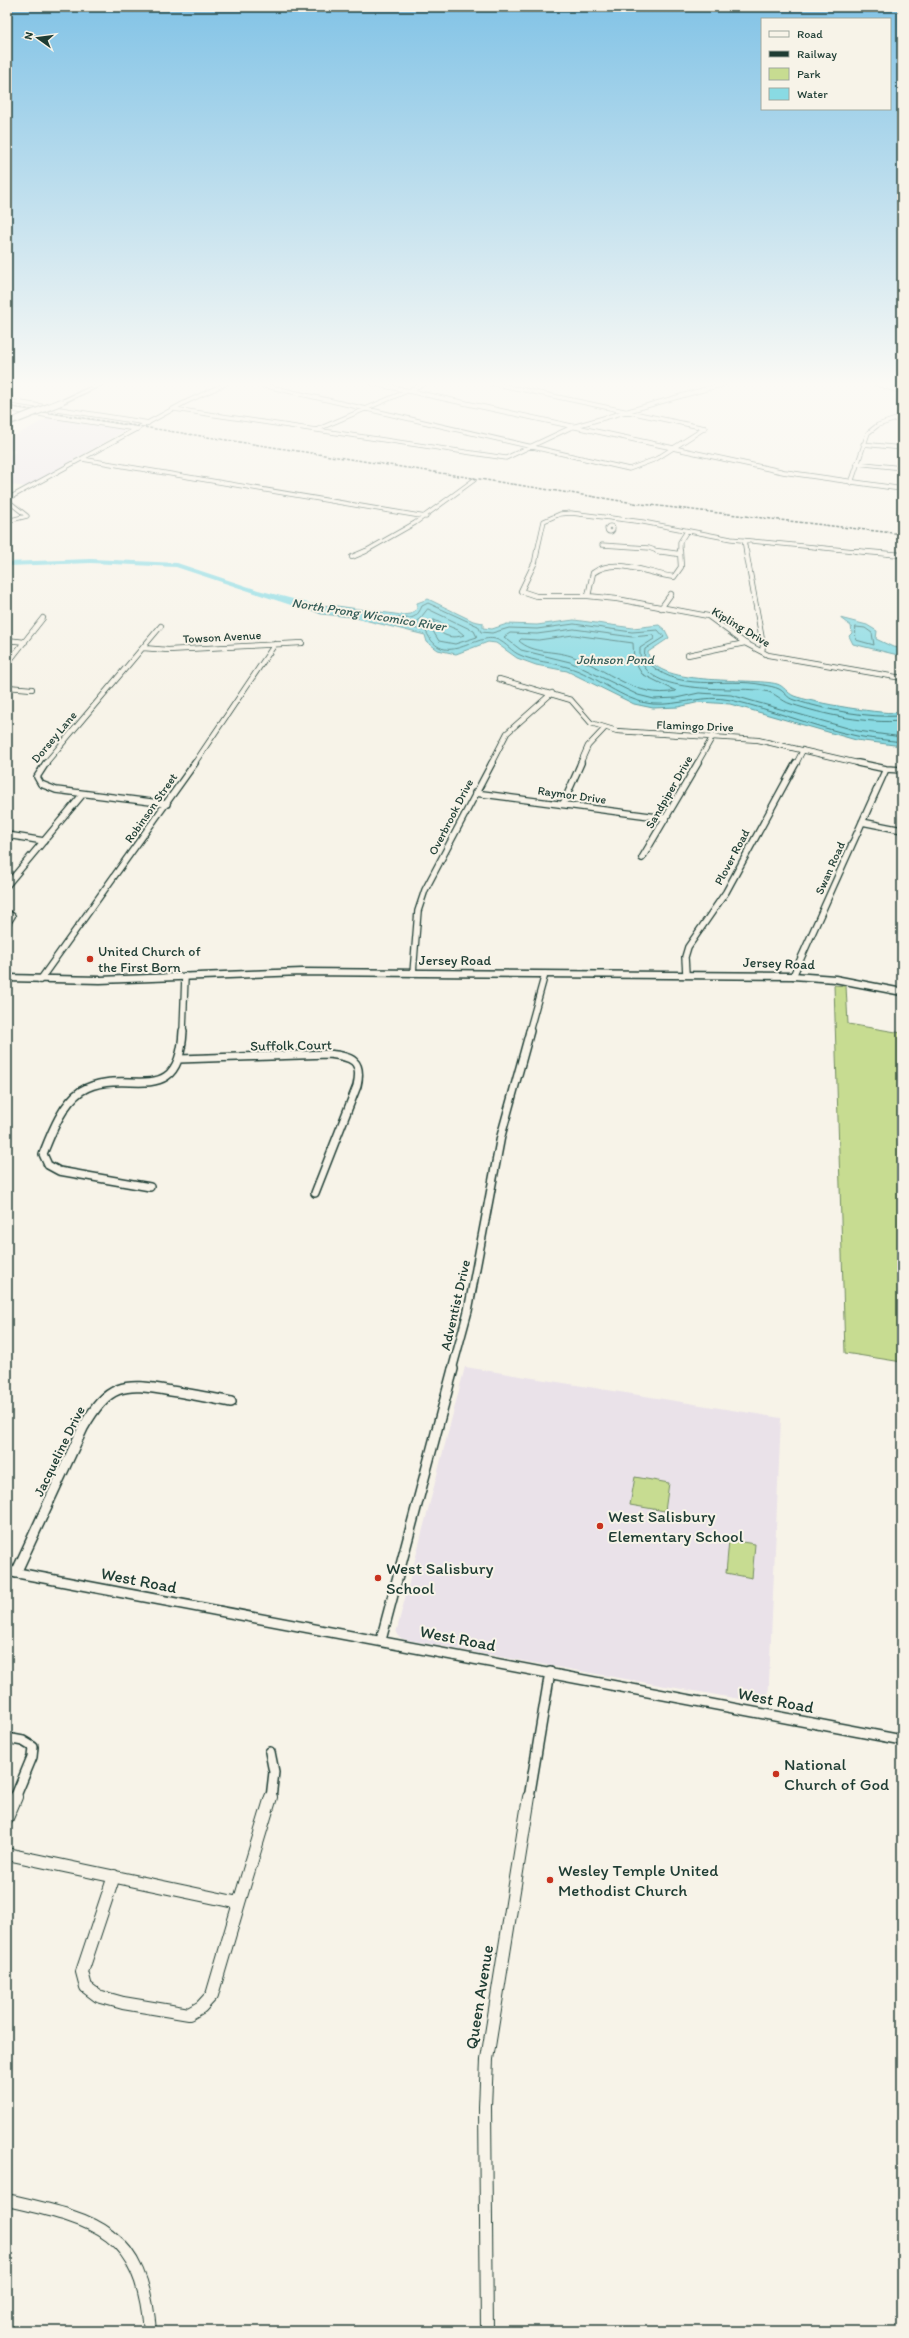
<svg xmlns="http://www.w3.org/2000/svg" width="909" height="2338" viewBox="0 0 909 2338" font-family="Itim,sans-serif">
<rect width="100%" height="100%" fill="#f7f3e8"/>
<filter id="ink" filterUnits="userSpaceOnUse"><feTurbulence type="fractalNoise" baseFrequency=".025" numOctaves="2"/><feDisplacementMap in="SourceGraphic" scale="8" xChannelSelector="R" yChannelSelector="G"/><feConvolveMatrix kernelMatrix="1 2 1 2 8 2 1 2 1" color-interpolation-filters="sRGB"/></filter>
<g filter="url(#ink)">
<path fill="#eae2e9" d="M48 418 126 430 26 487 7 484V457L17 451 7 449V440Z
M465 1367 781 1418 768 1704 534 1663 403 1639 398 1636 396 1633Z"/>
<path fill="#c7dc91" stroke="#738c62" d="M834 985 846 986 848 1024 902 1033V1362L845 1353Z
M635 1477 669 1483 665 1511 630 1505Z
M729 1540 755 1544 752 1578 726 1573Z"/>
<path fill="#89dae3" stroke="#5f9b9d" d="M428 599 473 621 483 623V628L492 629 507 624 537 625 574 620 633 628 659 625 665 630 669 638 648 652C650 688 752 677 777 684 784 686 787 693 794 696 810 702 887 716 902 712V746L856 740 730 704 700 702 678 707 653 708 634 704 567 671 536 665 517 658 496 643 488 642 456 654 438 650 427 642 425 635 352 617 321 614 297 604 337 606 402 615 411 614 417 609V603Z
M840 618 867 625 877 631 876 639 893 647 902 648V656L853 644 849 636 852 633 851 626Z"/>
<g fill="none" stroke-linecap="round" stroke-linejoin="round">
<path stroke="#497c7a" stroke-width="1" d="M428 609 474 631 477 637 455 644 439 641 431 628 417 623Z
M434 620 458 630 464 635C451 640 436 635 434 620Z
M856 627 865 628 872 633 874 645 856 640Z
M574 635 633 643 634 661 642 674 676 691C636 700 607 668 571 656 553 650 534 654 519 641L521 639 538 640Z
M902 716C867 718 827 710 794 700 787 698 785 692 779 689 775 687 769 686 764 685 722 676 677 696 644 658L645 649 664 637 658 630 632 632 574 624 537 629 509 628 492 633 481 632 478 626 428 603 422 606C414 626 403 614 388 619L390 622 426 631C444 672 477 630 498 640 506 643 512 652 520 655 535 662 552 662 567 667 597 675 621 701 653 704 680 706 703 694 731 700 774 710 814 727 857 736 872 739 887 740 902 742
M902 721C867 724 825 715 791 704 781 701 776 693 765 691 735 685 636 700 640 648L654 639 653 635 632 637 574 629 537 634 510 633 504 637 521 650 570 662 638 695 654 699 676 698 699 693 731 695 858 731 902 737"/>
<path fill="#89dae3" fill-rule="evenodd" d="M91 559 177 563 258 590 320 606 316 609 294 606 176 567 91 563 7 566V562Z"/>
<defs>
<path id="minor-far5" d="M253 383 629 469 656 459 705 428
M491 383 705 428
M174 409 506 458 572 427 727 383
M316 430 426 383
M863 444 902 448
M82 459 426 517
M856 463 902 468
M851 483 868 433 878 425 902 417
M27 516 8 501 11 497 186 402 227 383
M7 521 27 516
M607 529a3 3 0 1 1 6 0a3 3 0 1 1-6 0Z
M744 540 746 552
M602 545 649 548 660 552
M364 552 415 523 474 480
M537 552 544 521 560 514 571 513 643 522 731 539 866 552
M680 552V542L687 531"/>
<path id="minor-far4" d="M537 551 535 562 521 591 536 596H588L617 599 708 616 745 643 768 655 902 678
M657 551 679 554
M746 551 763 645 762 652
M856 551 902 555
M352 557 366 551
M588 596 593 573C616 556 648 574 674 577L681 567 680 551
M661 608 671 594
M7 640 25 642
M143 648 168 650 302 643
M688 655 745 643
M7 664 43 618
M499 679 571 700 591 723 617 731 758 740 862 764
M7 687 32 689
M45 764 161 626
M194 764 275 644
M491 764 507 733 552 693
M580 764 588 746 605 728
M697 764 713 736
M796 764 803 750"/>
<path id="minor-far3" d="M46 763 37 777 41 784 56 790 167 804
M858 763 886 769 902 770
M475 793 665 818
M563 804 581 763
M862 822 902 830
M7 835 44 841
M642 858 698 763
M7 885 83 794
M7 913 12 916 7 924
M413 973 418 911 425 890 492 763
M686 974 685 957 688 947 726 892 796 763
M793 976 886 769
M40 980 195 763
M183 1032 185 976
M529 1032 545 974"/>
<path id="minor-far2" d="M179 1059 329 1054C352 1057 363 1060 357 1086L315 1193
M150 1187 59 1171 48 1165 43 1154C51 1134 62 1104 81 1091 125 1064 179 1114 183 1031
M452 1370 468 1311 501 1136 530 1031"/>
<path id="minor-far1" d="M7 1571 902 1740
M16 1573 83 1428C108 1384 123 1382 171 1391 191 1394 211 1398 231 1402
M381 1640 453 1369
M7 1738 23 1741 33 1747 32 1757 15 1798
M270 1752 274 1772 271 1798
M529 1798 550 1672"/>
<path id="minor" d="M7 1818 16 1797
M7 1854 239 1903 271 1797
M114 1876 82 1972 86 1987 98 1996 123 2003 189 2014 201 2007 212 1995 239 1903
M7 2200C94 2220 142 2228 150 2331
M487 2331 485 2107 487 2059 529 1797"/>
<path id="tertiary-far1" d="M372 383 784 472 902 489
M7 401 148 423
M7 409 137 429"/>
<path id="tertiary" d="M7 978 100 980 302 972 793 976 835 979 902 992"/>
<path id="primary" d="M877 383 902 391"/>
<path id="motorway" d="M99 383H106L63 403 58 402Z
M18 417 20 420 7 425V421Z"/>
</defs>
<use href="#minor-far5" stroke="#1f3d34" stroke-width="5"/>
<use href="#minor-far4" stroke="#1f3d34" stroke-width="6"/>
<use href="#minor-far3" stroke="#1f3d34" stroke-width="8"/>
<use href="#minor-far2" stroke="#1f3d34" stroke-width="10"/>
<use href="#minor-far1" stroke="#1f3d34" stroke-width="12"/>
<use href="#minor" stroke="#1f3d34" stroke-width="14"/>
<use href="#tertiary-far1" stroke="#1f3d34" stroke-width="5.5"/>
<use href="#tertiary" stroke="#1f3d34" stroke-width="9"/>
<use href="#primary" stroke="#1f3d34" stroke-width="7"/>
<use href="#motorway" stroke="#1f3d34" stroke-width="3"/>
<use href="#minor-far5" stroke="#f7f3e8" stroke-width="3.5"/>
<use href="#minor-far4" stroke="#f7f3e8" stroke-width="4.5"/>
<use href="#minor-far3" stroke="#f7f3e8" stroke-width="5.5"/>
<use href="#minor-far2" stroke="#f7f3e8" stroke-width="7"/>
<use href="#minor-far1" stroke="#f7f3e8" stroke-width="9"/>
<use href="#minor" stroke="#f7f3e8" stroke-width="12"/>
<use href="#tertiary-far1" stroke="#f7f3e8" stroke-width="4"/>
<use href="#tertiary" stroke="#f7f3e8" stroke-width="6"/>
<use href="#primary" stroke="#f7f3e8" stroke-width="5.5"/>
<use href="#motorway" fill="#f7f3e8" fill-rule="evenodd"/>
<path stroke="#1f3d34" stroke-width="1.5" stroke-dasharray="3 1.5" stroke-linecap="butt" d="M7 406 641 504 902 534"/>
<defs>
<path id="motorway-bridge" d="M18 419 61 402"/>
</defs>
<use href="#motorway-bridge" stroke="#1f3d34" stroke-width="8" stroke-linecap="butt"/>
<use href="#motorway-bridge" stroke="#f7f3e8" stroke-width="6"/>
</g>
</g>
<linearGradient id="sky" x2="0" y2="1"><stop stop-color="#82c3e6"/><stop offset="0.54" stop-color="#fbfaf5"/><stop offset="1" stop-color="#fbfaf5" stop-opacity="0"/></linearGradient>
<rect width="909" height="711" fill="url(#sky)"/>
<g fill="#c8321e" stroke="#f7f3e8" stroke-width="1.5">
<circle cx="90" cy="959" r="4"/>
<circle cx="600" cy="1526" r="4"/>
<circle cx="378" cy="1578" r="4"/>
<circle cx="776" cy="1774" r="4"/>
<circle cx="550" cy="1880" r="4"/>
</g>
<g text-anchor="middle" stroke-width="4" stroke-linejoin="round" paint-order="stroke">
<g font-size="12" fill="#1f3d34" stroke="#f7f3e8">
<text transform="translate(741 627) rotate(31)" y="4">Kipling Drive</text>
<text transform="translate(222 637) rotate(-3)" y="4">Towson Avenue</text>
<text transform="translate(695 726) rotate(2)" y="4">Flamingo Drive</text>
<text transform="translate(54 737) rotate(-50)" y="4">Dorsey Lane</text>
<text transform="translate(669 792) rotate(-60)" y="4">Sandpiper Drive</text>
<text transform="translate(572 795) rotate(8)" y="4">Raymor Drive</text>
<text transform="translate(151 808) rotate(-55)" y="4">Robinson Street</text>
<text transform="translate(451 817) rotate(-63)" y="4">Overbrook Drive</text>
<text transform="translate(732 857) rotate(-62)" y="4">Plover Road</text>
<text transform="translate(830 868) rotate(-66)" y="4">Swan Road</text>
</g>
<g font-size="13" font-style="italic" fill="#345c57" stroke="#f7f3e8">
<text transform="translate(369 614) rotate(9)" y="5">North Prong Wicomico River</text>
<text x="615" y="664">Johnson Pond</text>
</g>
<g font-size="14" fill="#1f3d34" stroke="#f7f3e8" text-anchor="start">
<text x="98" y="956">United Church of<tspan x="98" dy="16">the First Born</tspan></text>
</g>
<g font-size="14" fill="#1f3d34" stroke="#f7f3e8">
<text x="455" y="965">Jersey Road</text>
<text transform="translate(779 963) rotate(2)" y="5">Jersey Road</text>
<text transform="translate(291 1045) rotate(-1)" y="5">Suffolk Court</text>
<text transform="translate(455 1305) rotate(-77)" y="5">Adventist Drive</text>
<text transform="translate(59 1451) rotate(-64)" y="5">Jacqueline Drive</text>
</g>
<g font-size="17" fill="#1f3d34" stroke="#f7f3e8" text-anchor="start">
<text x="608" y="1522">West Salisbury<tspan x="608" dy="20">Elementary School</tspan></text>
<text x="386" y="1574">West Salisbury<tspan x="386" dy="20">School</tspan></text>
<text x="784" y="1770">National<tspan x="784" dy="20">Church of God</tspan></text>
<text x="558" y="1876">Wesley Temple United<tspan x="558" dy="20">Methodist Church</tspan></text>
</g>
<g font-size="17" fill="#1f3d34" stroke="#f7f3e8">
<text transform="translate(139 1580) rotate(11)" y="6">West Road</text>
<text transform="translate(458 1638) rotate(11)" y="6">West Road</text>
<text transform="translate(776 1700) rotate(11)" y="6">West Road</text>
<text transform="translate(479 1997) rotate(-81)" y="6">Queen Avenue</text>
</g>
</g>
<rect width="909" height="2338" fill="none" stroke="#f7f3e8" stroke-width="24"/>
<rect x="12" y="12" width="885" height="2314" fill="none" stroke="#1f3d34" stroke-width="1.5" filter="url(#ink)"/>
<rect x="761" y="18" width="130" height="92" fill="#f7f3e8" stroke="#a1aaa0"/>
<rect x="769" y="31" width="20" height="6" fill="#f7f3e8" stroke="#a1aaa0"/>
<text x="797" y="38" font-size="12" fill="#1f3d34">Road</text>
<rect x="769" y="51" width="20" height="6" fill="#1f3d34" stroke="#a1aaa0"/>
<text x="797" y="58" font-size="12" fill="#1f3d34">Railway</text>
<rect x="769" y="68" width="20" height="12" fill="#c7dc91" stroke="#a1aaa0"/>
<text x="797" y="78" font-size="12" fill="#1f3d34">Park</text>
<rect x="769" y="88" width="20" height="12" fill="#89dae3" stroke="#a1aaa0"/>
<text x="797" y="98" font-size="12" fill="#1f3d34">Water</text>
<g transform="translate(38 38) rotate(284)" stroke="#f7f3e8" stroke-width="3" paint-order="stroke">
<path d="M0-3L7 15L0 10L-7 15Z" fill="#1f3d34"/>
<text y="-6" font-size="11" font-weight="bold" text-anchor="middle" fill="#1f3d34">N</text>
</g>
</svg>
